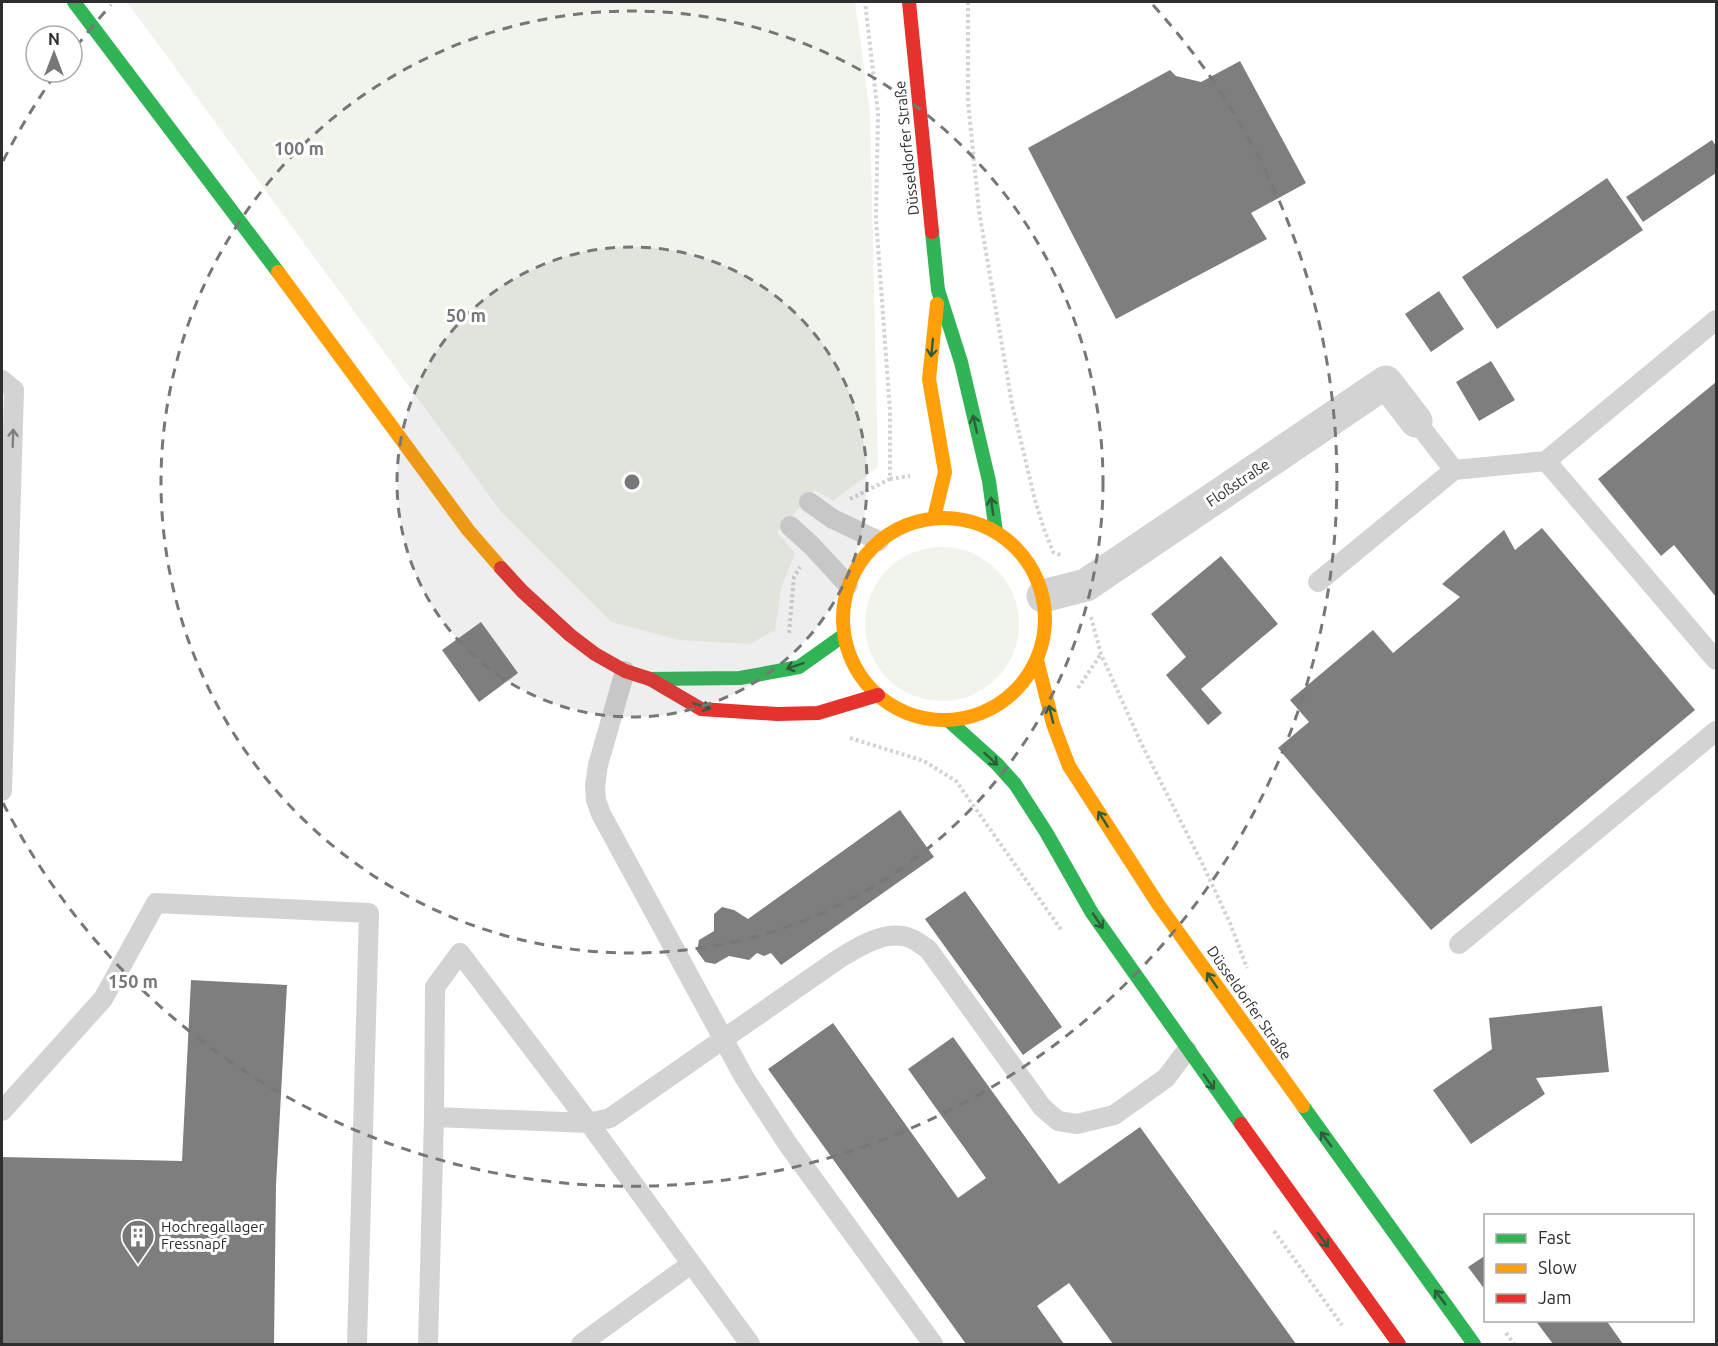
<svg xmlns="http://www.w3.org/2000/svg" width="1718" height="1346" viewBox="0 0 1718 1346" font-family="Ubuntu,sans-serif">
<rect width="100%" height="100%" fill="#fff"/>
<path fill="#f0f4ec" d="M127 2H855L870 112 878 467 833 501 815 490 777 532 795 553 781 588 775 630 750 644 679 640 611 622 502 513Z
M865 624a77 77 0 1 1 154 0a77 77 0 1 1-154 0Z"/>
<path fill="#7e7e7e" d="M1240 61 1306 183 1251 213 1267 239 1116 319 1028 148 1170 70 1176 76 1201 82Z
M1712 140 1716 146V173L1643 222 1626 197Z
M1607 178 1643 230 1497 329 1462 277Z
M1439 291 1464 329 1431 352 1405 314Z
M1491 361 1515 400 1479 421 1456 382Z
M1716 382V597L1674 545 1661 556 1598 479Z
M1542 528 1695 710 1431 930 1278 748 1309 722 1290 700 1373 630 1393 653 1460 597 1442 584 1504 530 1515 550Z
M1221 556 1278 624 1201 689 1222 713 1208 725 1166 675 1186 657 1151 614Z
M481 622 518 673 479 702 442 650Z
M900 810 934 857 781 965 771 953 764 956 757 953 749 960 729 956 715 964 705 962 697 951 699 940 714 931V914L722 907 734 910 748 919Z
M965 891 1062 1027 1023 1055 925 919Z
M191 980 287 985 276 1185 274 1344H2V1157L182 1161Z
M1602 1006 1609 1072 1536 1078 1545 1094 1471 1144 1433 1090 1492 1049 1489 1018Z
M833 1023 958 1198 986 1178 908 1069 953 1037 1059 1184 1140 1127 1296 1344H1113L1069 1283 1037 1306 1064 1344H966L768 1069Z
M1486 1255V1291L1468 1267Z
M1535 1320H1606L1623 1344H1553Z"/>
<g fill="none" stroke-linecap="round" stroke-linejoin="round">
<path stroke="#d3d3d3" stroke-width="4" stroke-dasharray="3 3" stroke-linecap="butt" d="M968 2V101L979 211 1012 404 1035 500 1044 529 1053 552 1063 556
M890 479 910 476
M850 499 890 479V411L876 218 878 114 865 2
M1091 617 1101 654 1141 743 1203 865 1230 923 1247 968
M789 633 794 577 800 567
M1078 688 1101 654
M850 738 924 761 956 781 1062 931
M1274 1231 1342 1325
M1506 1333 1514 1344"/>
<path stroke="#d3d3d3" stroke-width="20" d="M2 380 14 390 2 791
M1416 421 1454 470
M1546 461 1716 320
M809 502 833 519 879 541
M790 526 812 546 848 585
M1318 582 1454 470 1546 461 1716 660
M625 671 598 765 595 786 596 800 601 814 744 1077 787 1143 933 1344
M1459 944 1716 731
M2 1111 103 999 156 903 369 913 357 1344
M434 1117 589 1123 610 1118 840 958C860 946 888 928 912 939 917 941 923 946 928 949L1042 1107 1058 1121 1077 1124 1114 1115 1166 1078 1187 1050
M428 1344 434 1117 435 987 460 953 589 1123 750 1344
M581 1344 691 1264"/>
<path stroke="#d3d3d3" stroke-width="33" d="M1043 596 1086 585 1386 382 1416 421"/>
<path stroke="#30b455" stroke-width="14" d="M74 2 278 272
M932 232 938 290 961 362 989 481 996 532
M650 679 740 678 799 667 844 635
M948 720 997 764 1015 784 1046 832 1092 913 1241 1124
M1303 1106 1474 1344"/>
<path stroke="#ff9f0a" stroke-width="14" d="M278 272 468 530 501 568
M934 518 945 472 929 379 937 304
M843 619a101 101 0 1 1 202 0a101 101 0 1 1-202 0Z
M1037 660 1053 724 1069 766 1158 904 1303 1106"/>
<path stroke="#e5322d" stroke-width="14" d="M909 2 932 232
M501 568 522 591 570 635 595 654 625 671 650 679 701 709 777 714 818 713 878 695
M1241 1124 1399 1344"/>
</g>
<defs><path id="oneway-shaft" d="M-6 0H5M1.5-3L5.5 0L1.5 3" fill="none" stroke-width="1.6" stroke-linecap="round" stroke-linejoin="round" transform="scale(1.5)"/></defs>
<g stroke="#2f5d3c">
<use href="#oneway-shaft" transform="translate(932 348) rotate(96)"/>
<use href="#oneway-shaft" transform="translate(975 424) rotate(-103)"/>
<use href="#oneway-shaft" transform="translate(992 506) rotate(-98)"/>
<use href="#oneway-shaft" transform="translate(795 666) rotate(161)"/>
<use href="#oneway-shaft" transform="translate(702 706) rotate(17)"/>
<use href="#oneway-shaft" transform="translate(1051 714) rotate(-104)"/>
<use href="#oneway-shaft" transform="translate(991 759) rotate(43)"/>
<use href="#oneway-shaft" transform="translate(1103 819) rotate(-122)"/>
<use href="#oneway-shaft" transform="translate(1098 921) rotate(56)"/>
<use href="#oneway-shaft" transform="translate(1212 980) rotate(-125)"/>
<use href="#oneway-shaft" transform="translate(1209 1082) rotate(55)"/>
<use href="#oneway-shaft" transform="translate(1326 1139) rotate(-126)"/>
<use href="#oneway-shaft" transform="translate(1323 1240) rotate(54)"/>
<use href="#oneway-shaft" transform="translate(1440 1297) rotate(-126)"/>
</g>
<use stroke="#808080" href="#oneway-shaft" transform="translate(13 438) rotate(-88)"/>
<circle cx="632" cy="482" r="235" fill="#777" fill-opacity=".12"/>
<g fill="none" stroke="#777" stroke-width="3" stroke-dasharray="10 8">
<circle cx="632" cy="482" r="235"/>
<circle cx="632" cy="482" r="471"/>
<path d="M3 161A706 706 0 0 1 57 72M76 47A706 706 0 0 1 111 5M1153 5A706 706 0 1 1 3 803"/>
</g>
<defs>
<symbol id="building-pin" viewBox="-11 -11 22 30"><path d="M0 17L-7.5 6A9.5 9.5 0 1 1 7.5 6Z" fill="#777" stroke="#fff"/><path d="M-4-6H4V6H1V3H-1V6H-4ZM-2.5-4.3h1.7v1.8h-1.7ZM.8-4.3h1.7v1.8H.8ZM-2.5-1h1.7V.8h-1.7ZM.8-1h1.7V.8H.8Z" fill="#fff"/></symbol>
</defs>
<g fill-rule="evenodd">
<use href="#building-pin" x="119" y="1217" width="38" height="52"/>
</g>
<g text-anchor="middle" stroke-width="6" stroke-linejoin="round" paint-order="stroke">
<g font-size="15" fill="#2e2e2e" stroke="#fff">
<text transform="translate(907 148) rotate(-96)" y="5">Düsseldorfer Straße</text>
<text transform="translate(1238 483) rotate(-34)" y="5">Floßstraße</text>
<text transform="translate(1249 1003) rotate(55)" y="5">Düsseldorfer Straße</text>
</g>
<g font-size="15" fill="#2e2e2e" stroke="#fff" text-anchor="start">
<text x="161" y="1232">Hochregallager<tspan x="161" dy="17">Fressnapf</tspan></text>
</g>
</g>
<circle cx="632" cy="482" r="9" fill="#777" stroke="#fff" stroke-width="3"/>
<g font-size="18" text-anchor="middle" font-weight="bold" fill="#777" stroke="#fff" stroke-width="6" stroke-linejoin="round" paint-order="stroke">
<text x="299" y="155">100 m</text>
<text x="466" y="322">50 m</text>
<text x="133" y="988">150 m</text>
</g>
<rect width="1718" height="1346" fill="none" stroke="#2e2e2e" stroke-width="6"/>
<rect x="1484" y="1214" width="210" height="108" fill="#ffffff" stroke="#ababab" stroke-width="1.5"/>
<rect x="1496" y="1234" width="30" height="9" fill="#30b455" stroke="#ababab" stroke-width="1.5"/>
<text x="1538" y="1244" font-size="18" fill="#2e2e2e">Fast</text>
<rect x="1496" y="1264" width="30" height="9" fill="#ff9f0a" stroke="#ababab" stroke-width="1.5"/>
<text x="1538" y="1274" font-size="18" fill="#2e2e2e">Slow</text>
<rect x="1496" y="1294" width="30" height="9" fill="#e5322d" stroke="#ababab" stroke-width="1.5"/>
<text x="1538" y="1304" font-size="18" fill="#2e2e2e">Jam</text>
<g transform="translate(54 54)"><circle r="28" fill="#ffffff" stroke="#ababab" stroke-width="1.5"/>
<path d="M0-4.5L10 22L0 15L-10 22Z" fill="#777777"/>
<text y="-9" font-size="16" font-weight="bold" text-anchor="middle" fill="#2e2e2e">N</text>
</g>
</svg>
